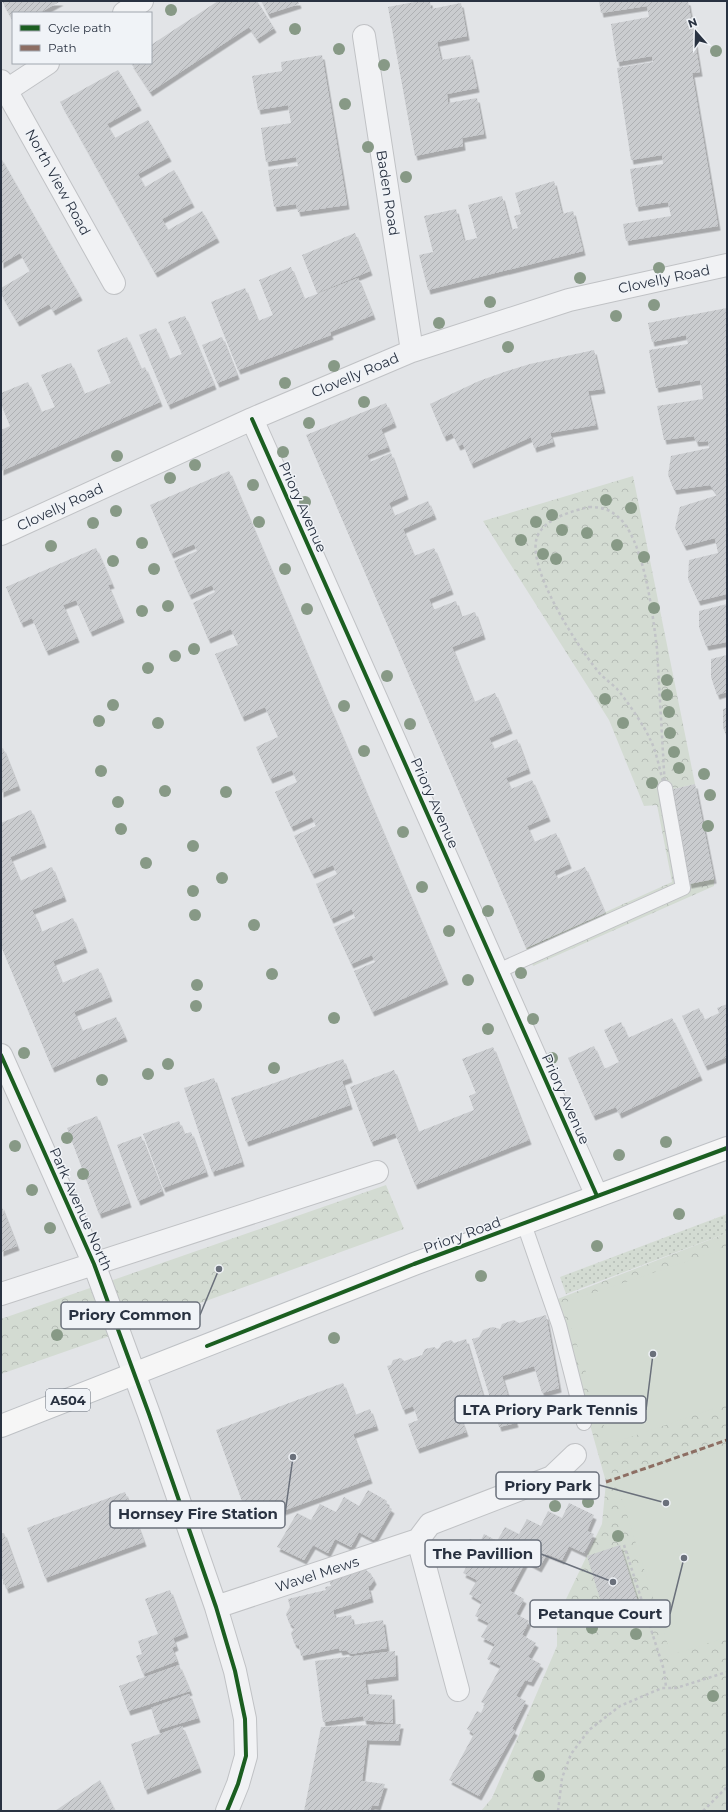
<svg xmlns="http://www.w3.org/2000/svg" width="728" height="1812" viewBox="0 0 728 1812" font-family="Montserrat,sans-serif">
<defs>
<pattern id="grass-dots" width="8" height="8" patternUnits="userSpaceOnUse"><rect width="8" height="8" fill="#d3dbd2"/><path d="M2 2h.1M6 6h.1" fill="none" stroke="#b5bcb6" stroke-width="1.8" stroke-linecap="round"/></pattern>
<pattern id="forest-crowns" width="20" height="18" patternUnits="userSpaceOnUse"><rect width="20" height="18" fill="#d3dbd2"/><path d="M2 6a3 3 0 1 1 6 0M12 15a3 3 0 1 1 6 0" fill="none" stroke="#b5bcb6"/></pattern>
<pattern id="building-hatch" width="6" height="6" patternUnits="userSpaceOnUse"><rect width="6" height="6" fill="#cacccf"/><path d="M-1 1l2-2M0 6l6-6M5 7l2-2" fill="none" stroke="#aeb0b3"/></pattern>
<filter id="shadow"><feDropShadow dx="2.5" dy="4.5" stdDeviation="0" flood-color="#0004"/></filter>
</defs>
<rect width="100%" height="100%" fill="#e2e4e7"/>
<path fill="url(#grass-dots)" d="M727 1214V1233L566 1294 560 1277Z"/>
<path fill="url(#forest-crowns)" d="M633 476 695 784 670 790 689 884 714 879V886L533 966 526 948 672 882 657 805 644 806 609 720 483 521Z
M386 1185 404 1229 104 1338 1 1374V1319Z
M727 1233V1811H481L492 1798 557 1646V1618L602 1524 606 1482 555 1300Z"/>
<path fill="#d3dbd2" d="M727 1248V1404L610 1444 563 1303Z
M727 1445V1637L671 1655 616 1480Z"/>
<path fill="url(#building-hatch)" filter="url(#shadow)" d="M2 1H61L39 13H13V21Z
M218 1H257L274 28 257 39 249 27 150 92 131 63H151V45Z
M261 1H298L299 4 268 14Z
M420 1H430L431 9 461 3 467 36 437 42 441 60 470 55 477 88 447 94 448 103 477 98 484 134 462 138 463 146 415 156 388 7Z
M599 1H688L700 72 692 73 718 226 626 241 623 224 671 216 668 202 636 207 630 169 663 164 662 155 631 160 617 68 653 62 652 56 617 62 611 24 649 17 647 6 601 13Z
M322 55 347 205 298 212 296 204 274 207 268 170 298 166 296 157 266 162 261 128 291 123 288 105 258 110 252 76 282 71 281 62Z
M118 70 139 106 107 124 115 138 148 120 169 157 138 174 145 187 174 170 192 203 162 219 168 230 202 211 217 238 155 273 60 102Z
M1 158 80 296 53 311 49 304 17 322 1 294V288L30 271 20 253 1 264Z
M554 181 562 214 573 211 583 251 428 290 419 255 433 252 424 216 456 209 464 241 477 238 468 205 502 196 511 230 514 229 518 228 514 216 521 214 515 193Z
M355 233 370 271 317 293 302 255Z
M291 267 304 299 358 278 373 315 330 332 331 335 238 370 211 302 245 288 258 321 273 315 259 280Z
M727 308V594L698 601 688 579 689 560 718 553 715 538 684 546 675 528 680 507 718 495 710 485 674 490 668 475 671 456 709 448 708 441 696 442 694 436 664 440 657 406 703 399 702 389 700 380 656 388 649 350 688 344 686 335 652 342 648 323Z
M185 316 214 385 168 405 139 335 156 328 169 359 182 354 168 322Z
M127 337 141 369 145 367 160 402 1 471V430L10 426 1 404V393L28 382 41 412 55 407 41 375 71 363 84 394 111 383 97 350Z
M222 337 237 375 217 383 202 345Z
M594 350 603 389 588 391 596 425 550 433 553 442 534 448 531 437 471 464 463 444 458 446 452 433 444 437 430 404 479 381 507 371 530 364Z
M386 403 394 423 381 429 388 447 367 455 370 462 391 453 406 495 389 503 394 516 428 501 434 515 403 529 414 556 434 548 451 590 429 599 433 610 456 601 461 617 475 612 483 635 452 647 474 702 495 693 510 729 489 738 494 749 517 739 528 769 506 778 511 789 532 780 548 817 527 826 534 842 556 833 569 864 554 871 557 879 585 867 605 913 526 948 306 435Z
M229 471 446 980 372 1012 354 971 375 962 372 955 351 964 334 927 355 918 352 909 331 919 316 884 337 874 333 865 312 874 294 836 316 826 312 817 291 827 275 792 297 782 292 770 270 779 256 747 278 737 265 707 242 717 215 654 238 645 231 629 208 639 193 603 215 592 212 585 189 595 174 561 197 551 194 544 171 554 150 505Z
M96 548 112 584 108 585 122 618 90 632 76 600 63 605 77 638 46 651 32 618 21 623 6 587Z
M727 604V642L706 646 699 627V611Z
M727 655V692L717 695 711 677V659Z
M727 708V738L723 727V709Z
M3 748 18 786 1 793V749Z
M695 784 714 879 689 884 670 790Z
M31 810 44 843 10 857 20 881 52 867 64 897 32 910 36 918 41 932 73 918 85 948 53 961 62 983 98 968 110 997 74 1012 82 1031 116 1017 125 1037 52 1068 1 946V823Z
M727 1004V1057L705 1066 682 1016 699 1008 704 1020 719 1013 717 1008Z
M672 1018 700 1076 619 1114 616 1107 593 1116 568 1058 594 1046 604 1069 619 1062 604 1030 621 1022 628 1038Z
M493 1047 529 1140 415 1185 395 1133 371 1142 350 1087 394 1070 418 1132 474 1110 469 1096 476 1093 462 1059Z
M343 1059 350 1078 342 1081 350 1105 246 1142 231 1098Z
M214 1078 242 1162 212 1172 184 1088Z
M97 1116 129 1203 99 1214 67 1128Z
M179 1121 184 1134 191 1132 206 1172 163 1188 143 1134Z
M141 1136 162 1191 138 1201 117 1145Z
M1 1205 17 1246 1 1252Z
M546 1315 559 1388 542 1393 534 1366 502 1376 516 1423 499 1427 472 1339 479 1337 483 1330 493 1327 500 1329 502 1324 514 1320 519 1323Z
M466 1339 487 1409 461 1419 466 1432 417 1449 408 1424 418 1420 413 1406 403 1410 387 1366 391 1365 393 1360 401 1358 404 1361 422 1355 425 1349 434 1347 437 1349 439 1348 442 1343 451 1340 454 1343Z
M343 1383 355 1415 370 1409 376 1426 353 1434 370 1479 250 1523 216 1430Z
M368 1490 387 1501 386 1505 392 1509 374 1540 359 1532 351 1547 335 1539 328 1553 313 1545 304 1560 277 1547 297 1513 311 1520 320 1504 336 1512 344 1497 359 1506Z
M125 1492 144 1542 45 1578 27 1528Z
M569 1503 594 1515 587 1531 594 1534 584 1553 569 1546 562 1560 547 1554 539 1568 526 1561 510 1591 524 1599 516 1614 529 1621 522 1635 536 1643 528 1657 541 1664 531 1682 525 1680 516 1696 526 1701 512 1729 515 1731 479 1796 449 1780 474 1734 467 1729 477 1711 481 1713 485 1704 481 1702 501 1666 487 1659 495 1644 481 1637 489 1623 475 1616 482 1602 469 1594 477 1580 463 1573 468 1564 460 1560 458 1554 465 1541 471 1539 479 1544 484 1534 497 1541 505 1527 519 1534 527 1519 541 1526 548 1511 562 1518Z
M4 1533 22 1583 6 1589 3 1579 1 1580V1534Z
M620 1545 640 1608 606 1619 587 1556Z
M365 1569 371 1574 374 1580 370 1586H368L371 1598 333 1610 335 1618 351 1615 353 1625 383 1620 387 1648 351 1654 346 1650 340 1651 339 1648 301 1656 299 1646 294 1643 291 1633 295 1627 289 1623 286 1614 290 1607 288 1599 326 1590 325 1587 331 1586 329 1580Z
M170 1590 186 1633 173 1638 176 1646 172 1648 177 1661 143 1674 136 1656 142 1654 138 1641 158 1634 145 1599Z
M395 1651 396 1676 365 1680 367 1694 392 1695 393 1723 364 1720 363 1716 323 1722 315 1661Z
M179 1665 190 1691 128 1711 119 1686Z
M189 1694 198 1718 158 1730 151 1708Z
M401 1724 398 1741 367 1740 362 1781 385 1784 378 1806 372 1805 370 1811H304L321 1727Z
M182 1726 199 1768 145 1790 131 1744Z
M100 1780 115 1811H55Z"/>
<g fill="none" stroke-linecap="round" stroke-linejoin="round">
<defs>
<path id="lane" d="M498 971 683 888 665 788
M524 1224 559 1325 584 1423"/>
<path id="street" d="M124 13 142 1
M364 36 412 351
M1 81 114 283
M7 90 48 63
M252 419 597 1196
M1 534 252 419 412 351 569 300 727 265
M1 1055 94 1264 149 1414 216 1607 235 1671 245 1719 246 1756 238 1784 227 1811
M1 1294 377 1172
M418 1540 458 1690
M216 1607 418 1540 430 1524 552 1477 575 1455"/>
<path id="primary" d="M1 1426 414 1264 727 1148"/>
</defs>
<use href="#lane" stroke="#c0c2c5" stroke-width="16"/>
<use href="#street" stroke="#c0c2c5" stroke-width="24"/>
<use href="#primary" stroke="#bec1c5" stroke-width="24"/>
<path stroke="#c1c3c7" stroke-width="2.5" stroke-dasharray="3 3" stroke-linecap="butt" d="M589 507C600 507 609 509 617 516 644 537 653 616 657 649L665 788C660 773 657 752 650 739 645 727 625 698 617 689 610 682 602 677 597 670 578 647 521 561 539 533 549 517 573 511 589 507Z
M624 1545 664 1670 666 1687
M558 1811 562 1778 571 1754 589 1730 620 1706 662 1688H676L727 1672
M703 1811 727 1787"/>
<use href="#lane" stroke="#f1f2f4" stroke-width="14"/>
<use href="#street" stroke="#f1f2f4" stroke-width="22"/>
<use href="#primary" stroke="#f6f6f6" stroke-width="22"/>
<path stroke="#8d6e63" stroke-width="3" stroke-dasharray="6 3" stroke-linecap="butt" d="M606 1482 727 1440"/>
<defs>
<path id="cycleway" d="M252 419 597 1196
M1 1055 94 1264 149 1414 216 1607 235 1671 245 1719 246 1756 238 1784 227 1811
M207 1346 414 1264 727 1148"/>
</defs>
<use href="#cycleway" stroke="#f0f3f7" stroke-width="6"/>
<use href="#cycleway" stroke="#1b5e20" stroke-width="4"/>
</g>
<g fill="#879986">
<circle cx="171" cy="10" r="6"/>
<circle cx="295" cy="29" r="6"/>
<circle cx="339" cy="49" r="6"/>
<circle cx="716" cy="51" r="6"/>
<circle cx="384" cy="65" r="6"/>
<circle cx="345" cy="104" r="6"/>
<circle cx="368" cy="147" r="6"/>
<circle cx="406" cy="177" r="6"/>
<circle cx="659" cy="268" r="6"/>
<circle cx="580" cy="278" r="6"/>
<circle cx="490" cy="302" r="6"/>
<circle cx="654" cy="305" r="6"/>
<circle cx="616" cy="316" r="6"/>
<circle cx="439" cy="323" r="6"/>
<circle cx="508" cy="347" r="6"/>
<circle cx="334" cy="366" r="6"/>
<circle cx="285" cy="383" r="6"/>
<circle cx="364" cy="402" r="6"/>
<circle cx="309" cy="423" r="6"/>
<circle cx="283" cy="452" r="6"/>
<circle cx="117" cy="456" r="6"/>
<circle cx="195" cy="465" r="6"/>
<circle cx="170" cy="478" r="6"/>
<circle cx="253" cy="485" r="6"/>
<circle cx="606" cy="500" r="6"/>
<circle cx="305" cy="502" r="6"/>
<circle cx="631" cy="508" r="6"/>
<circle cx="116" cy="511" r="6"/>
<circle cx="552" cy="515" r="6"/>
<circle cx="259" cy="522" r="6"/>
<circle cx="536" cy="522" r="6"/>
<circle cx="93" cy="523" r="6"/>
<circle cx="562" cy="530" r="6"/>
<circle cx="587" cy="533" r="6"/>
<circle cx="521" cy="540" r="6"/>
<circle cx="142" cy="543" r="6"/>
<circle cx="617" cy="545" r="6"/>
<circle cx="51" cy="546" r="6"/>
<circle cx="543" cy="554" r="6"/>
<circle cx="644" cy="557" r="6"/>
<circle cx="556" cy="559" r="6"/>
<circle cx="113" cy="561" r="6"/>
<circle cx="154" cy="569" r="6"/>
<circle cx="285" cy="569" r="6"/>
<circle cx="168" cy="606" r="6"/>
<circle cx="654" cy="608" r="6"/>
<circle cx="307" cy="609" r="6"/>
<circle cx="142" cy="611" r="6"/>
<circle cx="194" cy="649" r="6"/>
<circle cx="175" cy="656" r="6"/>
<circle cx="148" cy="668" r="6"/>
<circle cx="387" cy="676" r="6"/>
<circle cx="667" cy="680" r="6"/>
<circle cx="667" cy="695" r="6"/>
<circle cx="605" cy="699" r="6"/>
<circle cx="113" cy="705" r="6"/>
<circle cx="344" cy="706" r="6"/>
<circle cx="669" cy="712" r="6"/>
<circle cx="99" cy="721" r="6"/>
<circle cx="158" cy="723" r="6"/>
<circle cx="623" cy="723" r="6"/>
<circle cx="410" cy="724" r="6"/>
<circle cx="670" cy="733" r="6"/>
<circle cx="364" cy="751" r="6"/>
<circle cx="674" cy="752" r="6"/>
<circle cx="679" cy="768" r="6"/>
<circle cx="101" cy="771" r="6"/>
<circle cx="704" cy="774" r="6"/>
<circle cx="652" cy="783" r="6"/>
<circle cx="165" cy="791" r="6"/>
<circle cx="226" cy="792" r="6"/>
<circle cx="710" cy="795" r="6"/>
<circle cx="118" cy="802" r="6"/>
<circle cx="708" cy="826" r="6"/>
<circle cx="121" cy="829" r="6"/>
<circle cx="403" cy="832" r="6"/>
<circle cx="193" cy="846" r="6"/>
<circle cx="146" cy="863" r="6"/>
<circle cx="222" cy="878" r="6"/>
<circle cx="422" cy="887" r="6"/>
<circle cx="193" cy="891" r="6"/>
<circle cx="488" cy="911" r="6"/>
<circle cx="195" cy="915" r="6"/>
<circle cx="254" cy="925" r="6"/>
<circle cx="449" cy="931" r="6"/>
<circle cx="521" cy="973" r="6"/>
<circle cx="272" cy="974" r="6"/>
<circle cx="468" cy="980" r="6"/>
<circle cx="197" cy="985" r="6"/>
<circle cx="196" cy="1006" r="6"/>
<circle cx="334" cy="1018" r="6"/>
<circle cx="533" cy="1019" r="6"/>
<circle cx="488" cy="1029" r="6"/>
<circle cx="24" cy="1053" r="6"/>
<circle cx="552" cy="1058" r="6"/>
<circle cx="168" cy="1064" r="6"/>
<circle cx="274" cy="1068" r="6"/>
<circle cx="148" cy="1074" r="6"/>
<circle cx="102" cy="1080" r="6"/>
<circle cx="67" cy="1138" r="6"/>
<circle cx="666" cy="1142" r="6"/>
<circle cx="15" cy="1146" r="6"/>
<circle cx="619" cy="1155" r="6"/>
<circle cx="83" cy="1174" r="6"/>
<circle cx="32" cy="1190" r="6"/>
<circle cx="679" cy="1214" r="6"/>
<circle cx="50" cy="1228" r="6"/>
<circle cx="597" cy="1246" r="6"/>
<circle cx="481" cy="1276" r="6"/>
<circle cx="57" cy="1335" r="6"/>
<circle cx="334" cy="1338" r="6"/>
<circle cx="588" cy="1502" r="6"/>
<circle cx="555" cy="1506" r="6"/>
<circle cx="618" cy="1536" r="6"/>
<circle cx="592" cy="1628" r="6"/>
<circle cx="636" cy="1634" r="6"/>
<circle cx="713" cy="1696" r="6"/>
<circle cx="539" cy="1776" r="6"/>
</g>
<g text-anchor="middle" stroke-width="3" stroke-linejoin="round" paint-order="stroke">
<rect fill="#f0f3f7" stroke="#656c78" stroke-width="1" x="46" y="1389" width="44" height="22" rx="3"/>
<g font-size="13" font-weight="bold" fill="#293241">
<text x="68" y="1405">A504</text>
</g>
<g font-size="14" fill="#293241" stroke="#f0f3f7">
<text transform="translate(58 182) rotate(61)" y="5">North View Road</text>
<text transform="translate(388 193) rotate(81)" y="5">Baden Road</text>
<text transform="translate(664 279) rotate(-12)" y="5">Clovelly Road</text>
<text transform="translate(355 375) rotate(-23)" y="5">Clovelly Road</text>
<text transform="translate(60 507) rotate(-25)" y="5">Clovelly Road</text>
<text transform="translate(303 507) rotate(66)" y="5">Priory Avenue</text>
<text transform="translate(435 803) rotate(66)" y="5">Priory Avenue</text>
<text transform="translate(566 1099) rotate(66)" y="5">Priory Avenue</text>
<text transform="translate(81 1209) rotate(66)" y="5">Park Avenue North</text>
<text transform="translate(462 1235) rotate(-20)" y="5">Priory Road</text>
<text transform="translate(317 1574) rotate(-18)" y="5">Wavel Mews</text>
</g>
</g>
<path fill="none" stroke="#6a707b" stroke-width="1.5" d="M219 1269L200 1315M653 1354L646 1410M666 1503L599 1485M293 1457L285 1514M613 1582L541 1554M684 1558L670 1614"/>
<g fill="#6a707b" stroke="#f0f3f7" stroke-width="1.5">
<circle cx="219" cy="1269" r="4"/>
<circle cx="653" cy="1354" r="4"/>
<circle cx="666" cy="1503" r="4"/>
<circle cx="293" cy="1457" r="4"/>
<circle cx="613" cy="1582" r="4"/>
<circle cx="684" cy="1558" r="4"/>
</g>
<g fill="#f0f3f7" stroke="#6a707b" stroke-width="1.5">
<rect x="61" y="1302" width="139" height="27" rx="4"/>
<rect x="455" y="1396" width="191" height="27" rx="4"/>
<rect x="496" y="1472" width="103" height="27" rx="4"/>
<rect x="110" y="1501" width="175" height="27" rx="4"/>
<rect x="425" y="1540" width="116" height="27" rx="4"/>
<rect x="530" y="1600" width="140" height="27" rx="4"/>
</g>
<g font-size="15" text-anchor="middle" font-weight="bold" fill="#293241">
<text x="130" y="1320">Priory Common</text>
<text x="550" y="1415">LTA Priory Park Tennis</text>
<text x="548" y="1491">Priory Park</text>
<text x="198" y="1519">Hornsey Fire Station</text>
<text x="483" y="1559">The Pavillion</text>
<text x="600" y="1619">Petanque Court</text>
</g>
<rect width="728" height="1812" fill="none" stroke="#293241" stroke-width="4"/>
<rect x="12" y="12" width="140" height="52" fill="#f0f3f7" stroke="#a0a6ae"/>
<rect x="20" y="25" width="20" height="6" fill="#1b5e20" stroke="#a0a6ae"/>
<text x="48" y="32" font-size="12" fill="#293241">Cycle path</text>
<rect x="20" y="45" width="20" height="6" fill="#8d6e63" stroke="#a0a6ae"/>
<text x="48" y="52" font-size="12" fill="#293241">Path</text>
<g transform="translate(696 32) rotate(340)" stroke="#f0f3f7" stroke-width="3" paint-order="stroke">
<path d="M0-3L7 15L0 10L-7 15Z" fill="#293241"/>
<text y="-6" font-size="11" font-weight="bold" text-anchor="middle" fill="#293241">N</text>
</g>
</svg>
